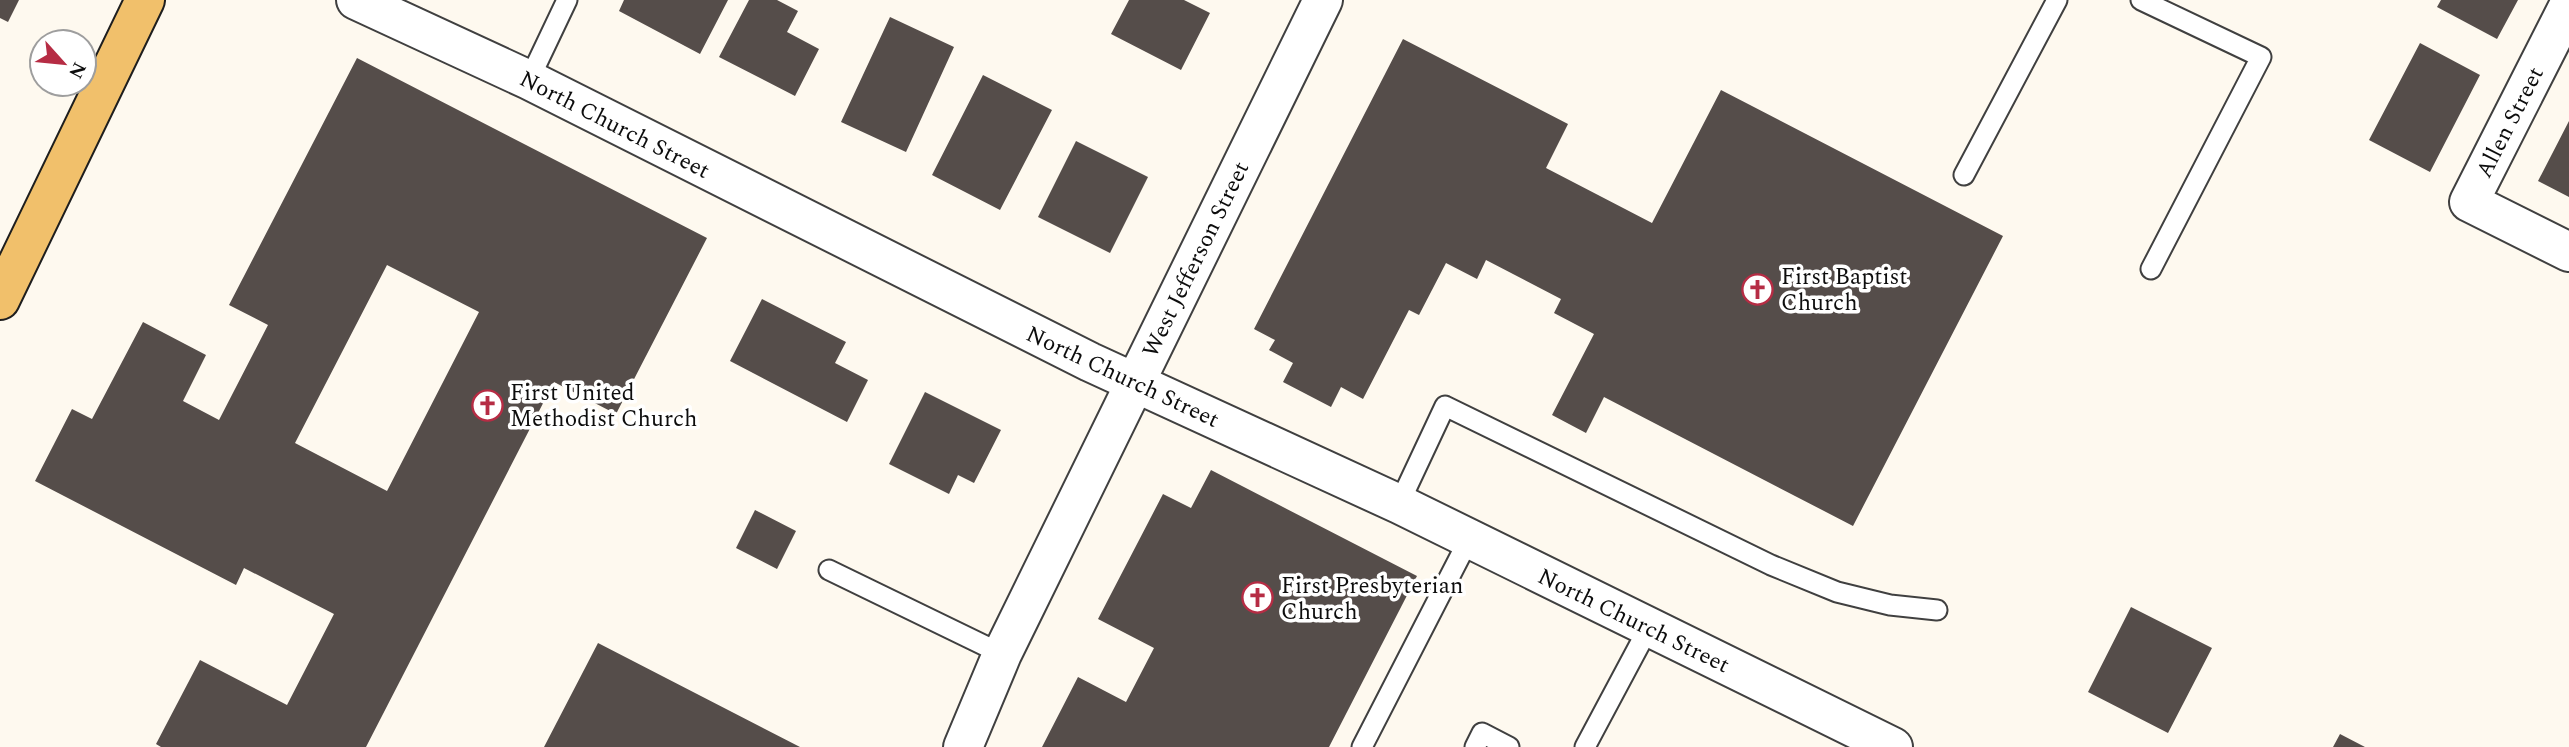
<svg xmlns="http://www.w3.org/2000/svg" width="2569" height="747" viewBox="0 0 2569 747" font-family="Spectral,serif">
<rect width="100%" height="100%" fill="#fef9ef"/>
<path fill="#554d4a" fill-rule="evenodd" d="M0 0H19L8 22 0 18Z
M624 0H728L700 54 619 11Z
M749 0H777L798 11 787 32 819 49 795 96 719 57Z
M1129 0H1184L1210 13 1181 70 1111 34Z
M2441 0H2518L2497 39 2437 7Z
M890 17 954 47 906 152 841 122Z
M1403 39 1568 124 1546 168 1652 223 1721 90 2003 236 1853 526 1604 397 1586 433 1552 415 1594 334 1554 313 1561 299 1486 260 1477 279 1446 263 1419 315 1409 310 1363 399 1341 387 1331 407 1283 382 1293 363 1269 350 1275 340 1254 329Z
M2420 43 2480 75 2430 172 2369 140Z
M357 58 707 238 616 414 554 382 366 747H161L156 744 200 660 287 705 334 614 244 568 236 585 35 481 72 409 92 419 143 322 206 355 183 401 219 420 268 325 229 305ZM387 265 479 312 387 491 295 443Z
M983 75 1052 110 1000 210 932 175Z
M2569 121V197L2538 181Z
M1076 141 1148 177 1110 253 1038 217Z
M762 299 846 342 835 363 868 380 847 422 730 361Z
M925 392 1001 430 974 483 958 475 949 494 889 464Z
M1211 470 1417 576 1329 747H1042L1078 677 1126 702 1154 648 1098 619 1163 494 1191 508Z
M755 510 796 531 777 569 736 548Z
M2131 607 2212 648 2168 733 2088 692Z
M598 643 800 747H544Z
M2340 734 2365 747H2333Z"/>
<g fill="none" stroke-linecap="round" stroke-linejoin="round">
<defs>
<path id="service" d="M2141 0 2261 57 2151 269
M529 80 567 0
M1964 175 2057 0
M1399 504 1445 406 1771 565 1837 592 1890 605 1937 610
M829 570 1002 654
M1362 747 1469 539
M1475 747 1482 733 1509 747
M1585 747 1649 627"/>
<path id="minor" d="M356 0 529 80 1090 362 1399 504 1893 747
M2569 5 2469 202 2569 252
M963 747 1002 654 1323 0"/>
<path id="primary" d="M0 300 145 0"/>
</defs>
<use href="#service" stroke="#404040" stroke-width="23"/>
<use href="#minor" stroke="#404040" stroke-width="42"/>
<use href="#primary" stroke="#1e1e1e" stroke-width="42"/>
<use href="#service" stroke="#fff" stroke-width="19"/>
<use href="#minor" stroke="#fff" stroke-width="38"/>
<use href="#primary" stroke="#f1c06b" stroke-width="38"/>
</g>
<defs>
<symbol id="church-ring" viewBox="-11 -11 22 22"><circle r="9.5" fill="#fff" stroke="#b62c44" stroke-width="1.5"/><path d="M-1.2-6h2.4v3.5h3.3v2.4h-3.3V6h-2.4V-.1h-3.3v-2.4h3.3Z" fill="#b62c44"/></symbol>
</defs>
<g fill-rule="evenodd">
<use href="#church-ring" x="1740" y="272" width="35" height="35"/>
<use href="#church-ring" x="470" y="388" width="35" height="35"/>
<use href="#church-ring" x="1240" y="580" width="35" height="35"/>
</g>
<g text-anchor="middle" stroke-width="7" stroke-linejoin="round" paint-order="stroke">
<g font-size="23" fill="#0d0d0d" stroke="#fff">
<text transform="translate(2509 122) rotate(-63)" y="8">Allen Street</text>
<text transform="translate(615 124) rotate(27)" y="8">North Church Street</text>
<text transform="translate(1195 259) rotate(-64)" y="8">West Jefferson Street</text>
<text transform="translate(1123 376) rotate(25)" y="8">North Church Street</text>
<text transform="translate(1634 620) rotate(26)" y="8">North Church Street</text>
</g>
<g font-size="23" fill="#0d0d0d" stroke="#fff" text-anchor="start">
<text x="1781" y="284">First Baptist<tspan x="1781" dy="26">Church</tspan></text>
<text x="510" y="400">First United<tspan x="510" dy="26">Methodist Church</tspan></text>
<text x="1281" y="593">First Presbyterian<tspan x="1281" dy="26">Church</tspan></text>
</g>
</g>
<g transform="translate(63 63) rotate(117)"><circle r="33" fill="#ffffff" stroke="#9e9e9e" stroke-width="2"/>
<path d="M0-5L12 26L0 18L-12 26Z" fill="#b62c44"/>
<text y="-10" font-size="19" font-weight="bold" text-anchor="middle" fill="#0d0d0d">N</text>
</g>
</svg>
